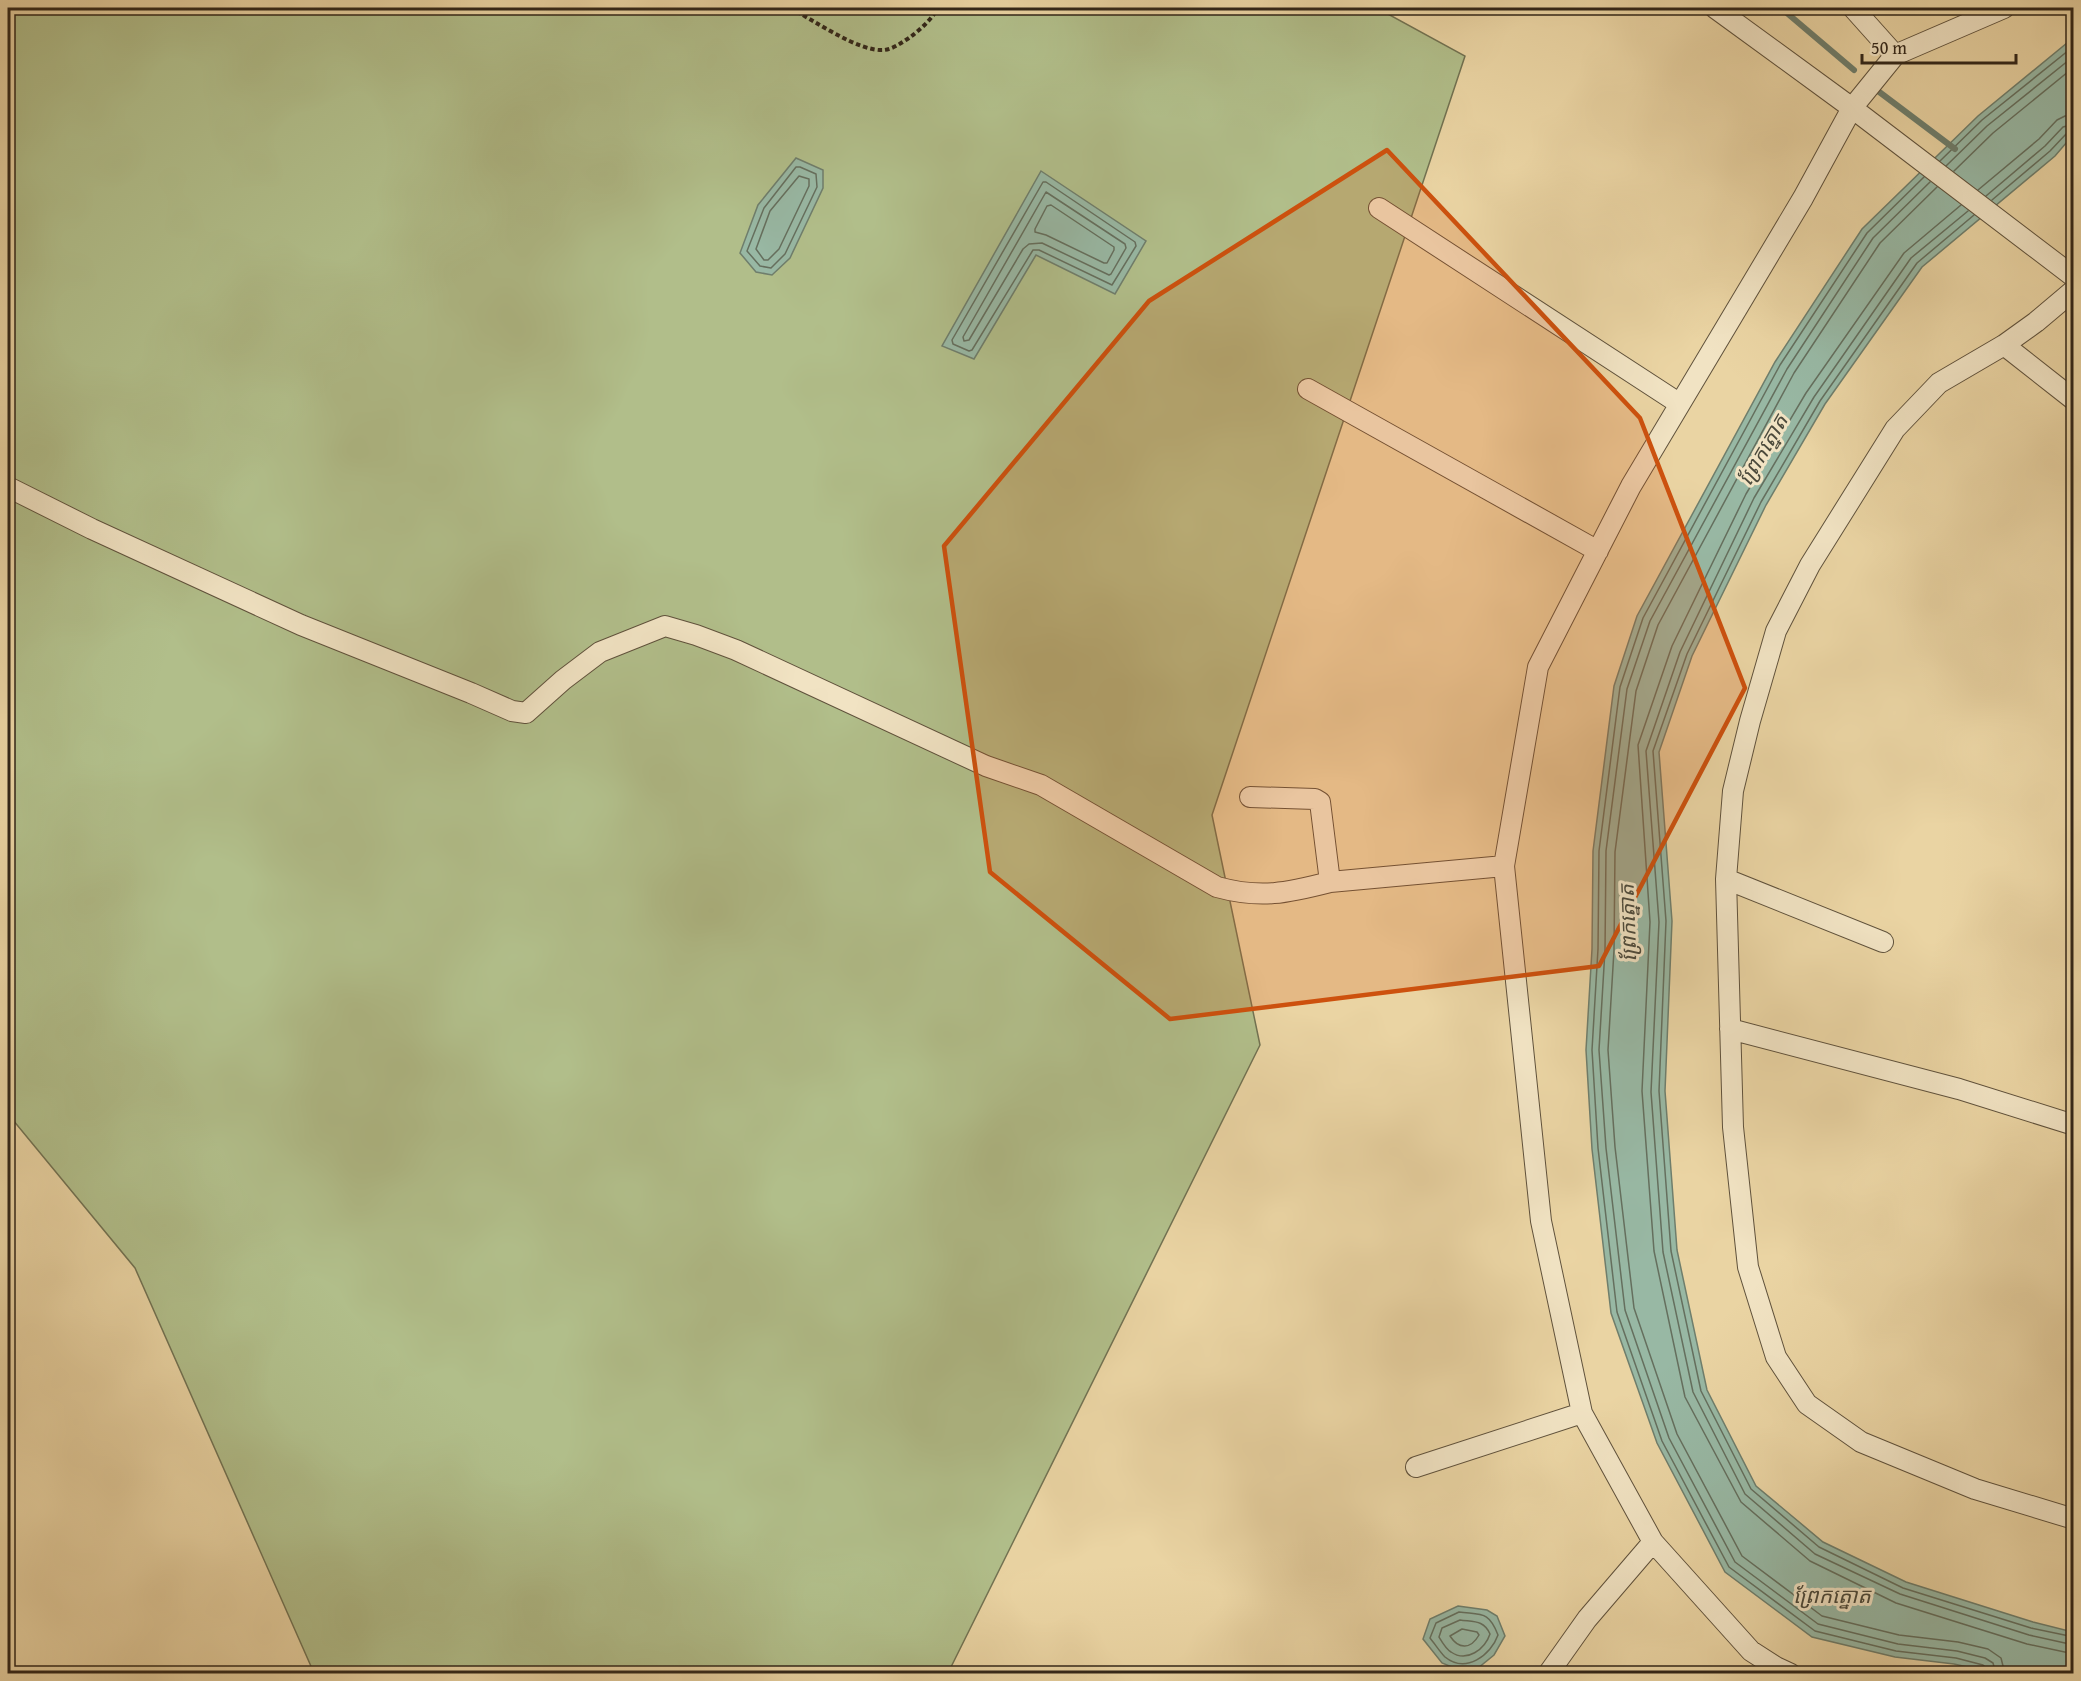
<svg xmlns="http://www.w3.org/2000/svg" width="2081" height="1681" viewBox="0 0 2081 1681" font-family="'Gentium Book Plus','Noto Sans Khmer',serif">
<rect width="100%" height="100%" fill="#ead4a3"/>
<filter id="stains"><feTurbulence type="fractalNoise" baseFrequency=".00333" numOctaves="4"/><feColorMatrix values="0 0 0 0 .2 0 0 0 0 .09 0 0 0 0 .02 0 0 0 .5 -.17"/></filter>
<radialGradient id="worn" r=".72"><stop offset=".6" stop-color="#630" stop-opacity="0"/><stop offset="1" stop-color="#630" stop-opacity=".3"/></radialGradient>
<path fill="#b1be8a" stroke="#727252" stroke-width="1.5" d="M8 8H1377L1465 56 1212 815 1260 1045 948 1673H314L135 1268 8 1114Z"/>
<path fill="#98b8a4" stroke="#6f7e6c" stroke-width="1.5" d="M2073 38V135L2055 156 1922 267 1825 404 1766 505 1692 656 1659 752 1672 921 1665 1091 1677 1250 1707 1390 1756 1486 1823 1542 1906 1582 2033 1622 2073 1632V1673H1994L1954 1664 1895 1657 1812 1637 1725 1572 1657 1443 1611 1313 1592 1149 1586 1050 1592 949 1593 851 1614 686 1637 616 1775 362 1862 229 1978 116Z
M796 158 823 170V188L790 258 772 275 756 272 740 253 758 205Z
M1041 171 1146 241 1115 294 1036 255 974 359 942 346Z
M1458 1606 1487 1610 1497 1616 1505 1636 1494 1655 1478 1668 1459 1670 1442 1663 1423 1639 1430 1619Z"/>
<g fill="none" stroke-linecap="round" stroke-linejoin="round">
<path stroke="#656f5e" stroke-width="1.5" d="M1940 161 1982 120 2074 46
M1946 166 1987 126 2074 56
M800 167 816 174 817 187 785 254 771 268 760 266 747 251 764 208 796 167Z
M1954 171 1993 133 2074 67
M799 176 809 179V186L779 249 768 260H764L756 249 770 211Z
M1924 177 1867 233 1780 365 1643 618 1620 687 1599 851 1598 949 1592 1050 1598 1148 1617 1312 1662 1441 1729 1567 1815 1631 1896 1651 1956 1658 1983 1665 1987 1668 1988 1674
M1043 182H1046L1135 242 1136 246 1112 285 1039 250H1033L972 350 969 351 953 344 952 340Z
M1930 182 1873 238 1787 369 1650 621 1627 689 1606 851 1605 950 1599 1050 1606 1148 1625 1310 1669 1438 1735 1562 1818 1624 1898 1644 1957 1651 1985 1658 1993 1663 1996 1674
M1937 187 1880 243 1794 373 1658 625 1636 691 1615 852 1614 950 1608 1050 1615 1147 1634 1308 1677 1434 1742 1556 1822 1616 1899 1635 1958 1642 1988 1649 2001 1658 2005 1674
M1978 190 2039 139 2057 120 2065 116 2074 115
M1046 192 1125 244 1126 248 1111 274 1109 275 1042 243 1029 244 1023 249 969 340 964 341 963 337Z
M1986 196 2045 146 2063 127 2074 124
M1992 200 2050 151 2067 133 2074 132
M1051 205 1114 247V250L1107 263H1104L1046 235 1035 232V229L1047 206Z
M1961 205 1904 253 1806 393 1746 494 1672 646 1638 745 1650 922 1642 1091 1654 1251 1685 1397 1741 1502 1810 1561 1896 1603 2027 1644 2074 1654
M1968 211 1911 258 1814 397 1754 498 1680 652 1646 751 1659 922 1651 1092 1663 1252 1693 1392 1745 1494 1815 1554 1900 1594 2029 1635 2074 1645
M1974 215 1917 263 1820 401 1761 502 1687 654 1653 751 1666 921 1659 1091 1671 1251 1701 1391 1751 1489 1819 1547 1903 1588 2031 1628 2074 1637
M1459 1612C1482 1615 1489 1611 1498 1635 1491 1655 1466 1674 1445 1657 1440 1652 1435 1644 1430 1638L1436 1623Z
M1460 1620C1474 1622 1484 1620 1490 1634 1485 1649 1467 1663 1451 1652 1446 1649 1442 1642 1439 1637L1442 1628Z
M1462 1629 1477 1632 1479 1635C1471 1649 1459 1650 1450 1636Z"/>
<path stroke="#6f7e6c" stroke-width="6" d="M1781 8 1854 70
M1878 91 1955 149"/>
<defs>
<path id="minor" d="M1715 8 1852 108 2074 277
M1853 8 1895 55
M1379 208 1680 404
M2074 290 2036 322 2004 345 1939 383 1895 429 1810 565 1776 631 1750 721 1733 791 1726 879 1733 1127 1748 1267 1776 1357 1807 1404 1861 1442 1975 1489 2074 1519
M2004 345 2074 400
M1308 389 1598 551
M8 487 92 529 301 625 471 693 512 711 526 713 563 680 600 652 665 626 696 635 736 650 986 766 1041 785 1217 887C1261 899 1287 893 1330 882
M1250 797 1315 799 1320 802 1330 882 1504 866
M1726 879 1883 942
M1730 1029 1959 1089 2074 1125
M1416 1467 1582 1413
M1548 1674 1587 1619 1653 1542
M1791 1674 1776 1667 1751 1651 1653 1542 1582 1413 1541 1221 1504 866 1538 667 1631 486 1803 198 1852 108 1895 55 2004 8"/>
</defs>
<use href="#minor" stroke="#60523c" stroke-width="22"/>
<path stroke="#322619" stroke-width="4" stroke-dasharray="4.5 3" stroke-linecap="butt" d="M790 8C814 20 858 52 884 50 893 49 901 43 909 38 920 30 931 20 938 8"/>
<use href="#minor" stroke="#f1e3c3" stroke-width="20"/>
</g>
<path fill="#cd510e" fill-opacity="0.2" stroke="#cd510e" stroke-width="4.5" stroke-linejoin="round" d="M1387 150 1640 418 1745 688 1599 966 1170 1019 990 872 944 546 1149 301Z"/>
<g text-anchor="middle" stroke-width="6" stroke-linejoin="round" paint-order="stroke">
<g font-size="21" font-style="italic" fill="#4c4a3c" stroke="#f1e3c3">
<text transform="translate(1763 450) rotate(-60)" y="7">ព្រែកត្នោត</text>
<text transform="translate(1628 923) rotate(-92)" y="7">ព្រែកត្នោត</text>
<text x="1832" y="1603">ព្រែកត្នោត</text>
</g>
</g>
<rect width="2081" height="1681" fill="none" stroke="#ead4a3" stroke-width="30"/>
<rect x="9" y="9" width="2063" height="1663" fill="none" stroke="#322619" stroke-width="3"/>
<rect x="15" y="15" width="2051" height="1651" fill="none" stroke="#322619" stroke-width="1.5"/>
<path d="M1862 54v9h154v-9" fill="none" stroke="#322619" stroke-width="3"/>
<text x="1871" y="54" font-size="18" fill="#322619" stroke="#f1e3c3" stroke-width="4.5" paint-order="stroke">50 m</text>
<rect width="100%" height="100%" filter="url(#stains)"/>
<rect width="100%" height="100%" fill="url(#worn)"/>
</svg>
